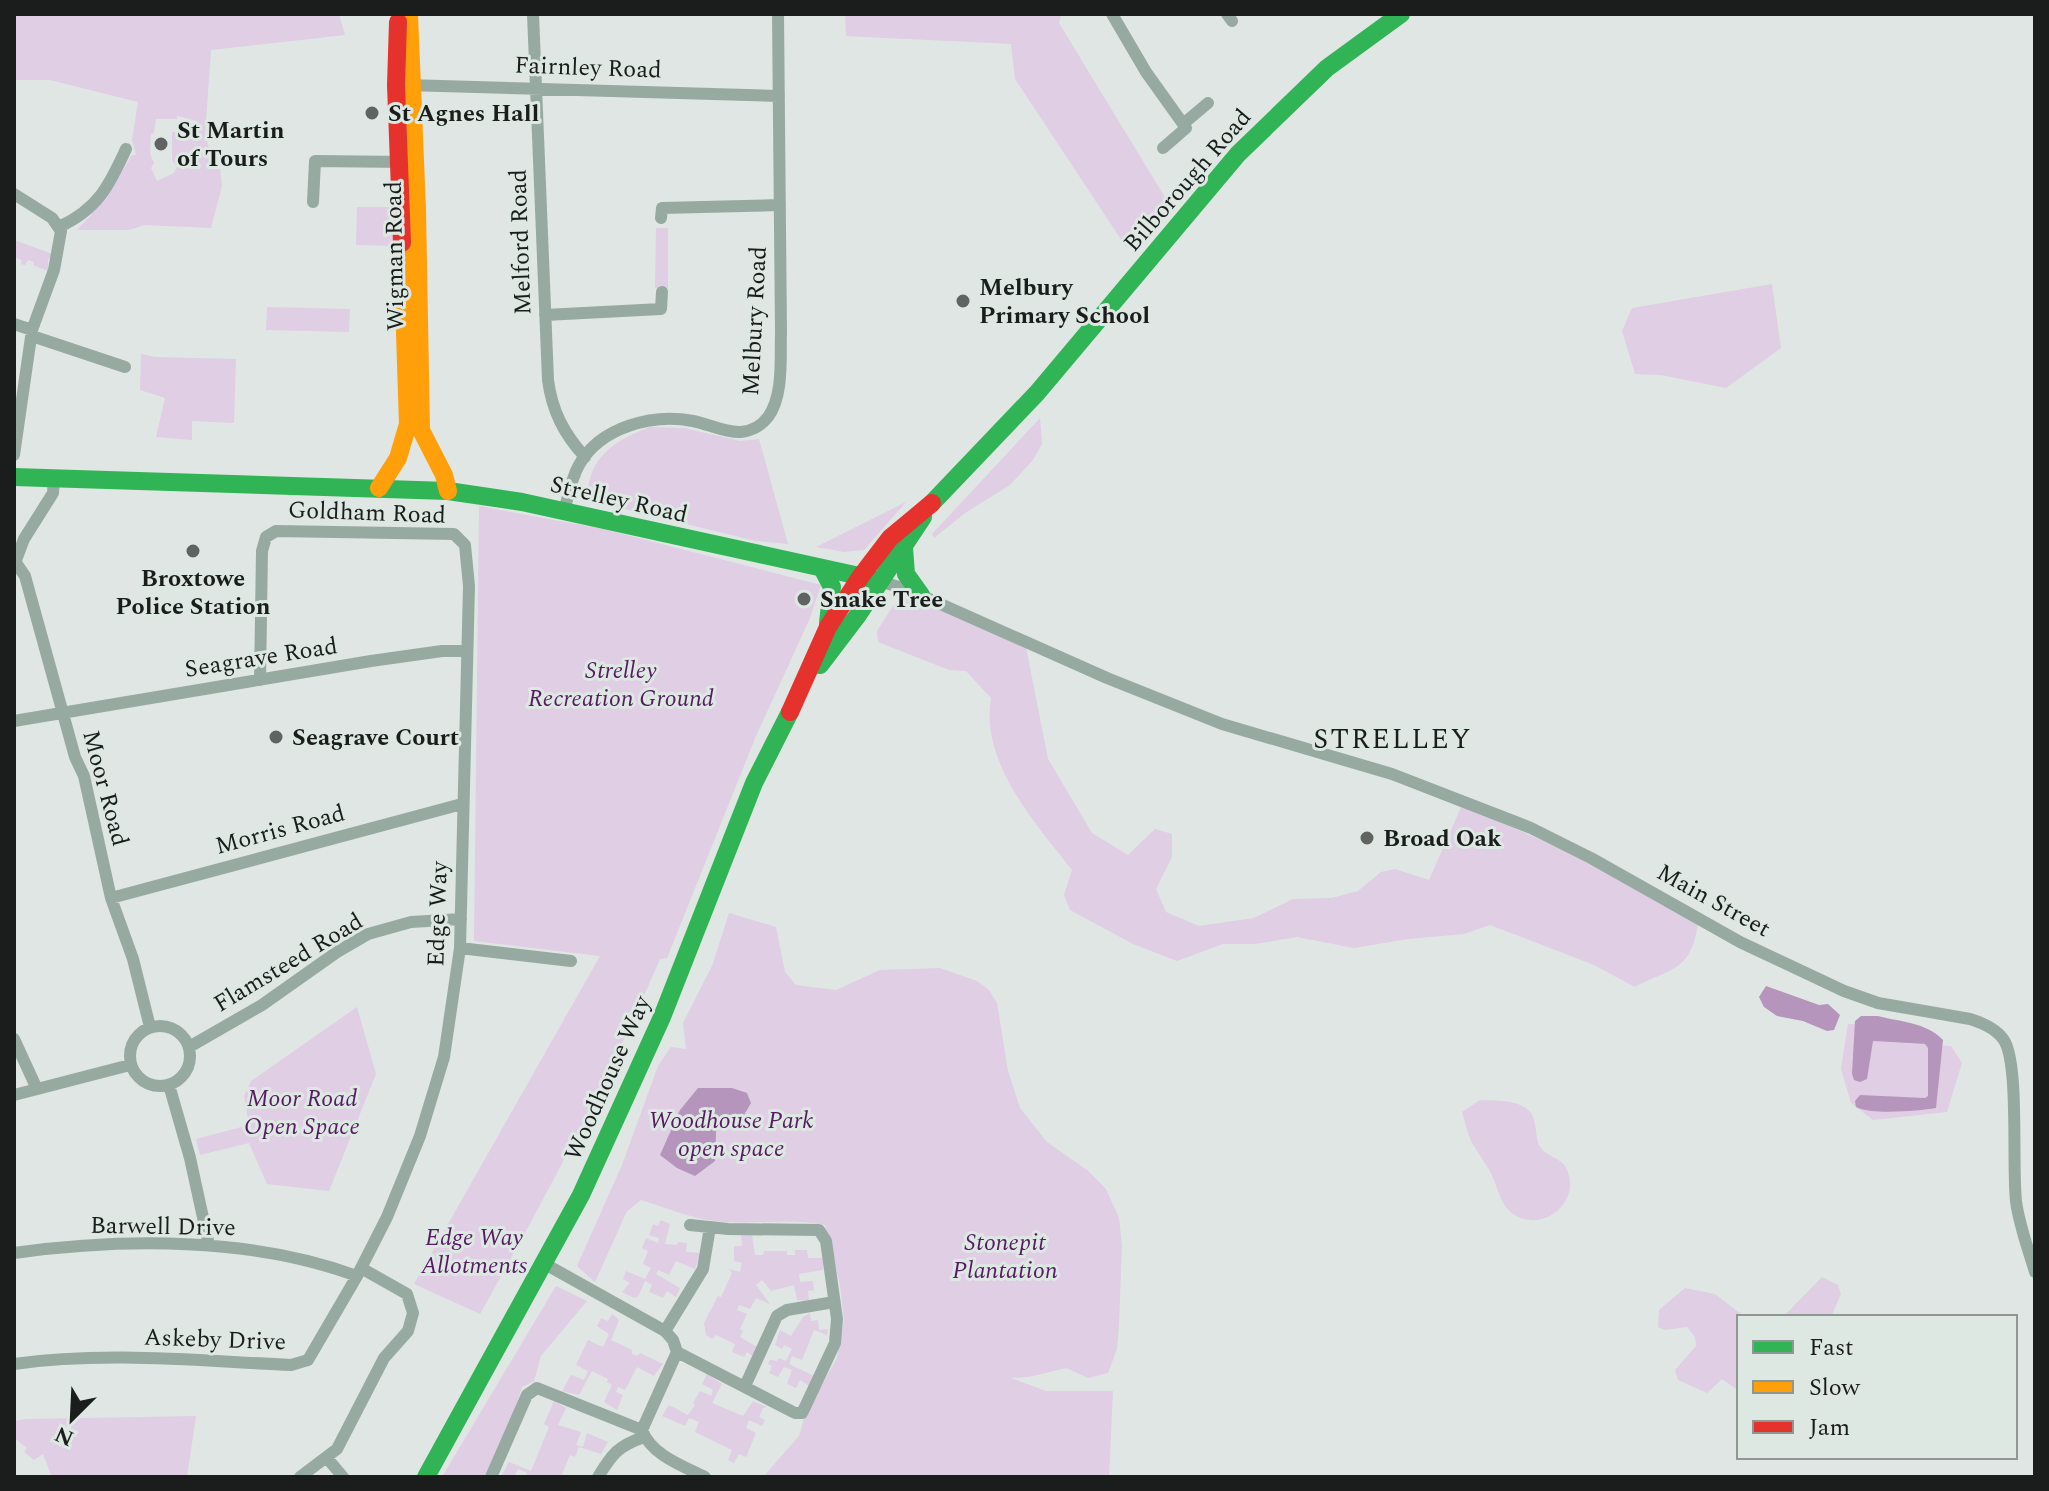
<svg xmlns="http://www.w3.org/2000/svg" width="2049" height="1491" viewBox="0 0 2049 1491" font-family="Spectral,serif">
<rect width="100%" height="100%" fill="#e0e6e3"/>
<path fill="#dfcee4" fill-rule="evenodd" d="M14 14H339L345 35 211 50 205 135 210 150 219 159 222 186 211 228 145 225 129 230H77L106 199 132 155H136L132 140 138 102 50 80H14ZM177 116 197 121V129H191V132H172V160L177 167 174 173 157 181 151 168 154 163 150 154 151 134 154 133 156 119H177Z
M845 14H1061L1059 23 1166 199 1126 247 1015 79 1011 44 846 36Z
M357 207H395L396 246 356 245Z
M656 228H668V289L655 288Z
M14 240 53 254 48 260V271L33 265 34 262 28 260 25 265 21 264 22 260 16 258 14 261Z
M1772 284 1781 348 1726 388 1661 375 1635 374 1622 331 1632 308Z
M267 307 350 309 349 332 266 330Z
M141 354 155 357 236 359 234 423 192 421V440L156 437 165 398 140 390Z
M1040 418 1042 444 1033 460 1010 485 965 513 934 538 932 534Z
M650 427 684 428 740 441 759 439 788 544 756 541 587 500C588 457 613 441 650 427Z
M906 502 864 550 844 552 816 547Z
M479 506 603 529 821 585 810 618 756 736 667 958 660 959C608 1081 545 1198 480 1314L414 1284 600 956 474 941Z
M907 594 1026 647 1048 759 1092 833 1128 855 1155 829 1172 834V857L1156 889 1166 912 1199 926 1254 918 1293 899 1332 898 1358 891 1381 872 1395 869 1429 880 1462 805 1590 862 1698 923C1691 972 1672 967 1635 987L1594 965 1490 925 1464 934 1408 939 1354 948 1297 937 1255 944H1223L1177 961 1133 944 1070 910 1064 895 1072 870C1035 823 980 762 991 698L966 671 949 670 878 642 877 631 893 606Z
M729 913 776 927 785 972 796 985 836 990 880 970 940 968 977 981 989 990 997 1003 1008 1071 1020 1108 1047 1142 1087 1170 1106 1189 1119 1218 1122 1246 1119 1324 1117 1349 1108 1373 1088 1378 1066 1368 1029 1377 1011 1378 1046 1391H1113L1109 1477H763L799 1436 805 1415 837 1358 844 1320 840 1285 825 1225C792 1218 759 1224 725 1222 697 1221 668 1208 641 1200L627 1211 595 1282 577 1266 622 1165 658 1066 671 1047 686 1049 683 1023 712 966Z
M357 1007 376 1074 329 1191 267 1184 249 1143 200 1155 196 1139 249 1125 244 1096 251 1081Z
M1848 1024H1855L1872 1041 1951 1046 1962 1063 1947 1112 1873 1120 1851 1103 1841 1069Z
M1480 1100C1496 1101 1523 1099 1532 1115 1537 1124 1535 1136 1539 1145 1545 1157 1561 1157 1566 1168 1585 1205 1533 1240 1506 1207 1499 1198 1496 1183 1491 1173 1485 1162 1477 1152 1471 1141 1467 1132 1465 1121 1462 1112Z
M661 1220 670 1224 665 1244 677 1245 678 1242 687 1243 686 1252 700 1253 695 1269 676 1261 669 1275 658 1270 656 1274 680 1288 676 1297 667 1291 663 1298 649 1292 652 1285 645 1281 638 1297 634 1298 622 1292 630 1283 623 1279 626 1271 645 1279 651 1268 643 1264 648 1251 642 1248 646 1238 658 1243 659 1238 649 1235 653 1224 658 1226Z
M741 1235H752L755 1255H763L764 1251H787V1255H795V1250H807L808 1258H824L823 1270 799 1274 800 1282 813 1281 814 1290 808 1291 809 1301 797 1300 794 1285 771 1291 762 1280 756 1285 770 1304 756 1298 750 1309 739 1305 737 1310 747 1314 740 1329 743 1331 740 1337 757 1347 754 1357 747 1352 744 1357 732 1352 735 1344 716 1335 712 1339 706 1335 704 1323 718 1296 721 1297 732 1273 729 1269 740 1272 742 1263 734 1261V1246H742Z
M1822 1277 1838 1285 1841 1294 1831 1317H1783Z
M556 1286 587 1301 541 1356 534 1381 522 1387 508 1430 485 1477H442Z
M1685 1288 1715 1294 1745 1317H1739V1391L1722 1379 1707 1393 1678 1380 1675 1370 1696 1346 1695 1337 1687 1327 1665 1330 1658 1327 1659 1310Z
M810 1313 811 1321 818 1320 819 1330 828 1329 827 1335 814 1330 802 1360 792 1356 789 1364 814 1376 809 1386 800 1380 796 1388 787 1384 792 1370 784 1367 778 1377 769 1373 772 1366 768 1364 770 1360 777 1361 779 1358 786 1361 792 1349 784 1345 782 1349 775 1345 780 1330 791 1336 803 1317Z
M612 1314 619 1320 611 1340 632 1350V1354L637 1356 640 1353 663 1364 654 1376 637 1367 625 1390 618 1387 616 1392 623 1395 617 1410 604 1402 612 1385 607 1382 608 1379 592 1371 579 1395 562 1391 571 1375 584 1380 588 1371 576 1365 588 1340 603 1347 609 1334 597 1326 601 1318 608 1321Z
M707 1374 722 1384 712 1403 743 1416 753 1401 767 1407 763 1408 759 1417 765 1420 762 1426 749 1420 746 1428 756 1433 746 1457 739 1454 734 1463 728 1460 732 1450 695 1432 699 1422 689 1418 685 1426 662 1416 669 1405 688 1415 695 1405 693 1403 700 1391 711 1396 713 1390 702 1384Z
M554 1401 566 1408 558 1425 581 1432 576 1445 583 1447 587 1433 608 1442 601 1454 579 1447 575 1457 570 1455 561 1477H525L527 1473 518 1469 514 1477H501L509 1462 531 1471 549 1427 544 1424Z
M196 1416 187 1477H26L51 1475 43 1454 34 1460 24 1452 27 1448 14 1438V1421L26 1419Z"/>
<path fill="#b595bc" d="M1766 986 1819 1005 1828 1004 1840 1015 1834 1030 1827 1031 1803 1021 1777 1016 1764 1007 1759 997Z
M1878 1016C1900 1022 1926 1022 1943 1040L1936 1108C1919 1111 1871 1115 1856 1107L1855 1101 1860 1095 1925 1098 1928 1096V1048L1925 1044 1873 1041 1867 1079 1860 1082 1854 1080 1852 1074 1855 1021 1861 1016Z
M698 1088H732L747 1093 751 1103 744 1115 720 1123 716 1132 715 1161 695 1176 677 1168 660 1155 680 1110Z"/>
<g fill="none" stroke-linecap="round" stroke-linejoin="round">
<path stroke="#97aaa2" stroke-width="12" d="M533 14 548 380C552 411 564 434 585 457
M1112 14 1146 72 1186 128 1163 148
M1227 14 1232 21
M406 85 779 96
M1183 124 1208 103
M14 194 52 218 61 231 54 270 32 330 14 455
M313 202 315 161 406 162
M661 218 662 208 780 205
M59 227C98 209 109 186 126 149
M545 315 661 309 662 292
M14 324 32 330
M32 336 125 367
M564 512C568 497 571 479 579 465 600 427 653 413 693 421 709 424 725 433 741 432 752 431 762 425 768 417 784 395 780 358 781 333L778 14
M14 560 25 576 75 757 84 776 111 898 133 959 150 1027
M15 563 24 539 53 493 54 477
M879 581 909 590 1107 678 1222 724 1392 774 1531 828 1591 858 1740 942 1844 991 1878 1003 1970 1019C1983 1023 1998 1029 2005 1042 2019 1069 2012 1165 2016 1201 2019 1225 2028 1248 2035 1272
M14 721 371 661 442 651H467
M111 898 462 804
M460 948 571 961
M130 1056a30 30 0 1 1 60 0a30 30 0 1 1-60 0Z
M14 1039 37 1089
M189 1047 262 1005 337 952 368 934 411 922 461 919
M169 1085 190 1158 209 1245
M14 1095 130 1065
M14 1253C124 1238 252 1237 357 1276
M545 1264 665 1331 673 1340 677 1352 642 1430C651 1455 683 1466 705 1477
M665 1331 703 1269 710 1227
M677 1352 795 1413H802L805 1407 835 1343 837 1319 826 1241 819 1230 728 1229 690 1225
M14 1364C106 1351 199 1361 291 1365L308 1360 357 1276 387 1217 420 1136 444 1057 460 948 469 586 465 545 454 534 276 531 266 537 262 551 260 680
M745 1386 777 1316 787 1310 834 1302
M327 1458 343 1477
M300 1477 337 1449 384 1358 408 1331 413 1313 407 1294 361 1268
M491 1477 527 1395 537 1388 642 1430
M598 1477C612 1454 618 1446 644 1437"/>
<path stroke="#30b455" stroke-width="18" d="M14 477 448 491 522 502 873 579
M932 503 1037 393 1238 154 1327 68 1401 14
M904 548 906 574 921 595
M822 568 832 587 828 623
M820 665 858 615 923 517
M426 1477 581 1195 662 1017 754 783 790 712"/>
<path stroke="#ff9f0a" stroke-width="18" d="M409 14 417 209 421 430 444 475 448 491
M379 488 398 458 408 424 402 243"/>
<path stroke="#e5322d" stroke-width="18" d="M398 22 396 85 402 243
M790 712 828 627 861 576 890 538 932 503"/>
</g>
<g fill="#5f6362" stroke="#dee8e3" stroke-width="3">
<circle cx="372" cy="113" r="8"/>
<circle cx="161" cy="144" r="8"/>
<circle cx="963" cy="301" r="8"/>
<circle cx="193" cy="551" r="8"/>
<circle cx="804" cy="599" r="8"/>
<circle cx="276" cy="737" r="8"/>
<circle cx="1367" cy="838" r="8"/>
</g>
<g text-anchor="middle" stroke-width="6" stroke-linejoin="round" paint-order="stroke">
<g font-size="24" fill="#1a1d1c" stroke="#dee8e3">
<text transform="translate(588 67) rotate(2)" y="8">Fairnley Road</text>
<text transform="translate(1187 180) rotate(-49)" y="8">Bilborough Road</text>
<text transform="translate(520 242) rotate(-92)" y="8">Melford Road</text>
<text transform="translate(394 256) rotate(-91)" y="8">Wigman Road</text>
<text transform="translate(754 321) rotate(-87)" y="8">Melbury Road</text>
<text transform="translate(619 499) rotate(13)" y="8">Strelley Road</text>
<text transform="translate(367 512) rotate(2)" y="8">Goldham Road</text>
<text transform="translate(261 657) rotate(-9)" y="8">Seagrave Road</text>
<text transform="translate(106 788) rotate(75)" y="8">Moor Road</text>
<text transform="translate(280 829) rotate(-15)" y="8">Morris Road</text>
<text transform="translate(1714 900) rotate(29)" y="8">Main Street</text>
<text transform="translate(437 914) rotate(-88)" y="8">Edge Way</text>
<text transform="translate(288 962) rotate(-31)" y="8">Flamsteed Road</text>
<text transform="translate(607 1078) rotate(-66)" y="8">Woodhouse Way</text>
<text transform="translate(163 1226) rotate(1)" y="8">Barwell Drive</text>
<text transform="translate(215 1339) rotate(2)" y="8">Askeby Drive</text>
</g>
<g font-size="24" font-weight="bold" fill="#1a1d1c" stroke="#dee8e3" text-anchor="start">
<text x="388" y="121">St Agnes Hall</text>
<text x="177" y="138">St Martin<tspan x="177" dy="28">of Tours</tspan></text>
<text x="979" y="295">Melbury<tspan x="979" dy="28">Primary School</tspan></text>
<text x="193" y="586" text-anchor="middle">Broxtowe<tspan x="193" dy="28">Police Station</tspan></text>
<text x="820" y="607">Snake Tree</text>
<text x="292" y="745">Seagrave Court</text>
<text x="1383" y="846">Broad Oak</text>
</g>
<g font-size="24" font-style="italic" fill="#571b63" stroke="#dee8e3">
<text x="621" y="678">Strelley<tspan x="621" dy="28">Recreation Ground</tspan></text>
<text x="302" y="1106">Moor Road<tspan x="302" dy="28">Open Space</tspan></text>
<text x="731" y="1128">Woodhouse Park<tspan x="731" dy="28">open space</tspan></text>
<text x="474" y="1245">Edge Way<tspan x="474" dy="28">Allotments</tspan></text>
<text x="1005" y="1250">Stonepit<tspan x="1005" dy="28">Plantation</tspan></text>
</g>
<g font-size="28" letter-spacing="2" fill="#1a1d1c" stroke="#dee8e3">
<text x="1393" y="748">STRELLEY</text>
</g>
</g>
<rect width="2049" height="1491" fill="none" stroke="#1a1d1c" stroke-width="32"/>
<rect x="1737" y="1315" width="280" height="144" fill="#dee8e3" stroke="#909793" stroke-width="2"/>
<rect x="1753" y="1341" width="40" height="12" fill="#30b455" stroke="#909793" stroke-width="2"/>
<text x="1809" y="1355" font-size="24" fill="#1a1d1c">Fast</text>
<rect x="1753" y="1381" width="40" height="12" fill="#ff9f0a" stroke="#909793" stroke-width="2"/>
<text x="1809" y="1395" font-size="24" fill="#1a1d1c">Slow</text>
<rect x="1753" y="1421" width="40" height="12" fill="#e5322d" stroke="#909793" stroke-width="2"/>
<text x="1809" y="1435" font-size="24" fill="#1a1d1c">Jam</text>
<g transform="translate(72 1419) rotate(204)" stroke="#dee8e3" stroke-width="6" paint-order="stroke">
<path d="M0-6L14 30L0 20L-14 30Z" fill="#1a1d1c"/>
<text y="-12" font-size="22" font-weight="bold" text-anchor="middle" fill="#1a1d1c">N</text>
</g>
</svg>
